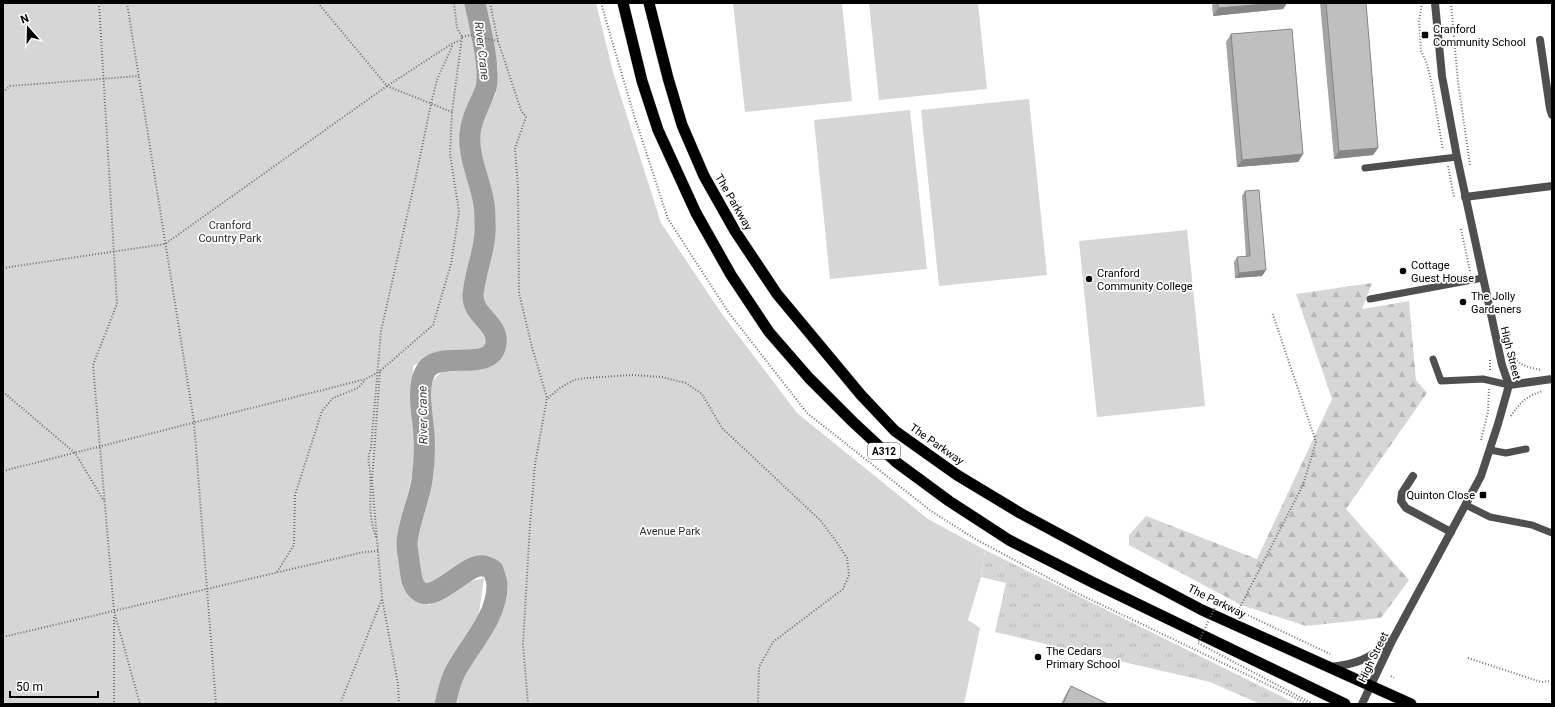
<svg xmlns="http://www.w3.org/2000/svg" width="1555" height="707" viewBox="0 0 1555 707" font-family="Roboto,sans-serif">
<defs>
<pattern id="grass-tufts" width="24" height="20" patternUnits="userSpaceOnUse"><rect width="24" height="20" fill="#d6d6d6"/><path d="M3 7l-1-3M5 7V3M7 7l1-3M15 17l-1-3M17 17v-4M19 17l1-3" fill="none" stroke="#b6b6b6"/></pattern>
<pattern id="forest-firs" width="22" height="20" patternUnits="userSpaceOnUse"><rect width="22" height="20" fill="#d6d6d6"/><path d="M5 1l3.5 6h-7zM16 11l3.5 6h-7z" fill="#b6b6b6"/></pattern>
</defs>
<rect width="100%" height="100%" fill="#fff"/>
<path fill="url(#grass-tufts)" d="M985 550 1297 704H1260L1210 682 995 632 1006 583 981 577Z"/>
<path fill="url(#forest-firs)" d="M1372 283 1362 309 1409 301 1416 380 1427 393 1346 509 1409 580 1381 618 1306 626 1241 605 1129 545V535L1146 516 1257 559 1332 399 1296 294Z"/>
<path fill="#d6d6d6" d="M3 3H468L480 69 477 97 466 122 465 157 476 196 479 238 467 286 471 309 487 336 484 349 438 353 413 366 415 462 406 501 401 544 410 596 429 605 465 583 484 578 478 620 435 699V704H3Z
M483 3H596L613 72 661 223 722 314 797 413 928 519 985 550 981 577 968 620 980 628 964 704H449C456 670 480 644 494 613 500 598 501 580 500 564L478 559 430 588 421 584 414 553 420 516 429 490 431 438 429 385 442 371 483 367 496 359 503 344 497 322 485 310 479 300 480 287 490 248V202L470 142 496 94 498 67Z
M733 3H842L852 101 745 112Z
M869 3H978L987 89 879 100Z
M1029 99 1047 275 939 286 921 110Z
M910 110 927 269 830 279 814 120Z
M1187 230 1205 406 1097 417 1079 241Z"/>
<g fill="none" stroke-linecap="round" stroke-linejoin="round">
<path stroke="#9d9d9d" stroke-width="21" d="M445 704C448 693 450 682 455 672 470 644 497 618 497 585 497 580 494 574 493 570 488 567 484 565 479 566 463 568 434 603 419 591 412 586 411 576 410 568 409 559 407 550 407 542 409 521 419 500 422 480 424 466 425 449 424 435 423 416 415 385 427 369 441 350 491 373 496 344 499 323 472 316 473 295 475 270 487 247 485 222 485 214 485 207 483 199 479 178 468 156 470 134 471 117 481 103 486 88 491 68 479 24 475 3"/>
<defs>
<path id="trunk" d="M623 3 642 81 658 130 696 213 731 275 769 332 809 378 853 422 896 462 949 501 1009 540 1094 583 1345 704
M649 3 668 78 682 125 704 176 735 231 777 294 861 395 895 431 957 475 1020 513 1113 563 1202 610 1411 704"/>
</defs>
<use href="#trunk" stroke="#dbdbdb" stroke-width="12"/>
<path stroke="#717171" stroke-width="2" stroke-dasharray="1 2" stroke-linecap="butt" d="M99 3 117 304 93 365 114 611 140 704
M127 3 194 422 216 704
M318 3 387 86 452 112
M490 3 498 41 521 110 526 117 515 148 518 188 519 293 532 347 547 398 535 464 530 525 523 644 528 704
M601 3 633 112 668 219 729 313 807 413 931 511 977 540 1075 592 1308 704
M1422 3 1419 21 1421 51 1426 61 1431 80 1443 150
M1451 3 1458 82 1470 165
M462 37 470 35 498 41
M3 92 10 86 139 76
M1448 166 1454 197
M1461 229 1470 271
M3 268 165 244 387 86 453 43 462 40
M1510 351C1515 364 1528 368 1542 370
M1490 360V371
M3 392 75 453 104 501
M548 398 560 388 574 380 586 378 632 375 662 377 686 383 702 394 722 428 820 520 836 541 847 558 849 575 843 589 773 642 759 667 758 704
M1511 416C1519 403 1528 395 1543 391
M1481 440 1488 412 1489 389
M3 471 366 379 380 371
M376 537C367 513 372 496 370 472 369 462 367 458 371 448L381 331 416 176 431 104 437 80 453 44
M277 572 294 545 295 495 322 411 333 398 358 388 365 380
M1238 611 1303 485 1316 442 1272 312
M114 617V704
M3 637 364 552 378 551
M1468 658 1541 682 1552 681
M1391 676 1394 678
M340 704 382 599
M399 704 398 684 382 598 372 481 380 371 433 325 451 264 459 212 450 154 452 112 462 37 457 28 454 3"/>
<path stroke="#4f4f4f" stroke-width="7" d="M1365 168 1457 157
M1370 299 1483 278
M1433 359 1441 381 1483 379 1509 385
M1490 450 1506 453 1526 449
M1466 505 1490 517 1532 525 1552 533"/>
<path stroke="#4f4f4f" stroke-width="8" d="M1540 40 1550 109 1552 115
M1465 197 1552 186
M1413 476 1402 493 1401 501 1406 508 1451 532"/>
<path stroke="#4f4f4f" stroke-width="8" d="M1509 385 1552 379
M1330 667C1358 664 1368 659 1390 642
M1362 704 1392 641 1481 476 1498 424 1509 385 1502 365 1457 157 1442 76 1435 3"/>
<use href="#trunk" stroke="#000" stroke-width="11"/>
<path stroke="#717171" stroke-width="2" stroke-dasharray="1 2" stroke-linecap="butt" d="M1313 704 1198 643 1218 601 1330 654"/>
</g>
<path fill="#a4a4a4" d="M1212 3H1287L1283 9 1213 16Z
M1320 3H1366L1378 148 1373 155 1334 159Z
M1231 34 1303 154 1298 162 1237 167 1226 42Z
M1245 191 1266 270 1262 276 1235 278 1234 262 1237 257H1246L1242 196Z
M1071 686 1108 704H1061L1066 694Z"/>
<path fill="#868686" d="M1278 3H1287L1283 9 1213 16 1218 8Z
M1378 148 1373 155 1334 159 1339 151Z
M1303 154 1298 162 1237 167 1242 160Z
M1266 270 1262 276 1235 278 1239 273Z"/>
<path fill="#bfbfbf" stroke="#868686" d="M1218 3H1278L1218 8Z
M1326 3H1366L1378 148 1339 151Z
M1292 29 1303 154 1242 160 1231 34Z
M1259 190 1266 270 1239 273 1237 257 1250 256 1245 191Z
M1071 686 1108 704H1063Z"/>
<g fill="#000" stroke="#fff" stroke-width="1.5">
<rect x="1421" y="31" width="8" height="8" rx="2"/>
<circle cx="1403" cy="271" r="4"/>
<circle cx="1089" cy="279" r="4"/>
<circle cx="1463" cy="302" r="4"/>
<rect x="1479" y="491" width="8" height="8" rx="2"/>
<circle cx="1038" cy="657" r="4"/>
</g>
<g text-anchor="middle" stroke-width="3.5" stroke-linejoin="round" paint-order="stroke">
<rect fill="#fff" stroke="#4c4c4c" stroke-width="1" x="868" y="443" width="32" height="16" rx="3"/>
<g font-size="10" font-weight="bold" fill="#000">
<text x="884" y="455">A312</text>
</g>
<g font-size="11" fill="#000" stroke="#fff" text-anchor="start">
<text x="1433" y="33">Cranford<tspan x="1433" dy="13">Community School</tspan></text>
<text x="1411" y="269">Cottage<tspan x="1411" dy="13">Guest House</tspan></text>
<text x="1097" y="277">Cranford<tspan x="1097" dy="13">Community College</tspan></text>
<text x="1471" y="300">The Jolly<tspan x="1471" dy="13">Gardeners</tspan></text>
<text x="1475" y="499" text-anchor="end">Quinton Close</text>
<text x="1046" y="655">The Cedars<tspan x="1046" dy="13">Primary School</tspan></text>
</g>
<g font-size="11" fill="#000" stroke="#fff">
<text transform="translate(734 202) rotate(60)" y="4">The Parkway</text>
<text transform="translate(1511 353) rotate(76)" y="4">High Street</text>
<text transform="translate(937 444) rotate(35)" y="4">The Parkway</text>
<text transform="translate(1217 601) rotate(26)" y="4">The Parkway</text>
<text transform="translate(1373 657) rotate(-64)" y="4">High Street</text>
</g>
<g font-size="11" fill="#2d2d2d" stroke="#fff">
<text x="230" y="229">Cranford<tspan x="230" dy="13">Country Park</tspan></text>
<text x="670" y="535">Avenue Park</text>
</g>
<g font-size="12" font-style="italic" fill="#3e3e3e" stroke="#fff">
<text transform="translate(482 51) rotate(83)" y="4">River Crane</text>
<text transform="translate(423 415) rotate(-91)" y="4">River Crane</text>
</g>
</g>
<rect width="1555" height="707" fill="none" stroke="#000000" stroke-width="8"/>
<g transform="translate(28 28) rotate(340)" stroke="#ffffff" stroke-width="3" paint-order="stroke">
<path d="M0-3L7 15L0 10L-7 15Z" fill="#000000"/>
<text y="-6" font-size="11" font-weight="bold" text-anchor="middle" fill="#000000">N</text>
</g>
<path d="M10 691v6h88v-6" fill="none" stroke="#000000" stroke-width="2"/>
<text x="16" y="691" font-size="12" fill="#000000" stroke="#ffffff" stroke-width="3" paint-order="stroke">50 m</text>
</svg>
